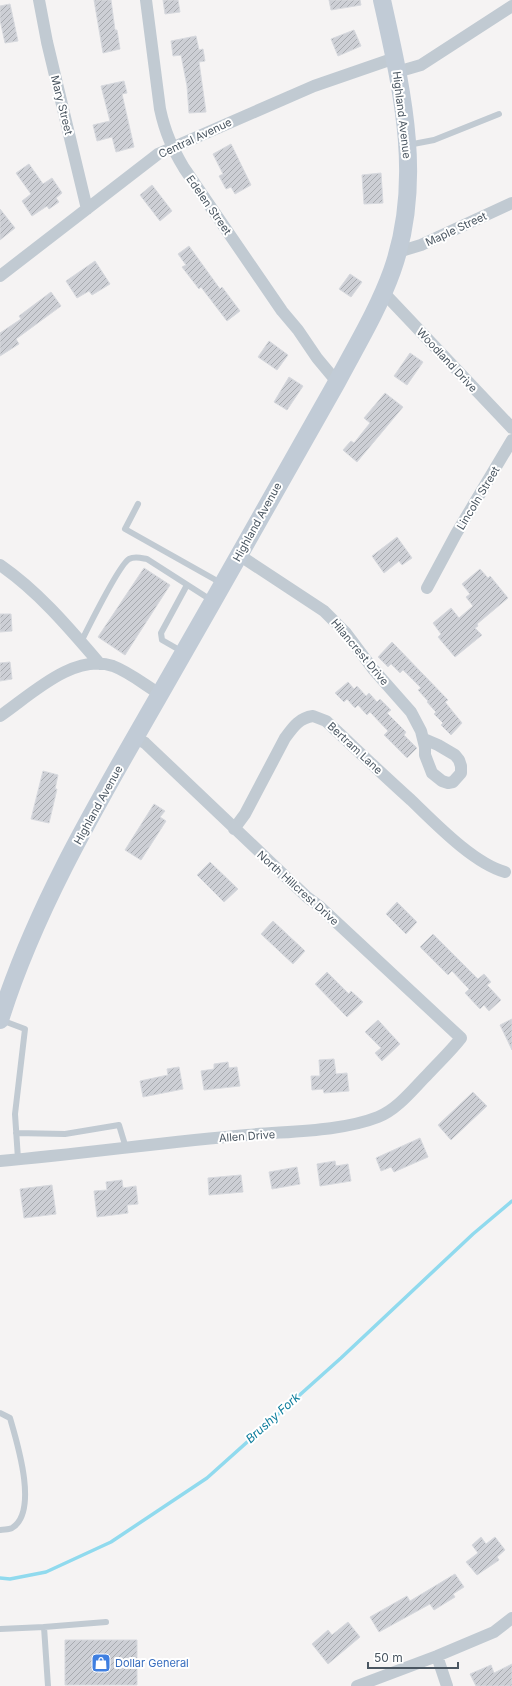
<svg xmlns="http://www.w3.org/2000/svg" width="512" height="1686" viewBox="0 0 512 1686" font-family="Inter,sans-serif">
<defs>
<pattern id="building-hatch" width="6" height="6" patternUnits="userSpaceOnUse"><rect width="6" height="6" fill="#cdcfd5"/><path d="M-1 1l2-2M0 6l6-6M5 7l2-2" fill="none" stroke="#a8abb0"/></pattern>
</defs>
<rect width="100%" height="100%" fill="#f5f3f3"/>
<g fill="none" stroke-linecap="round" stroke-linejoin="round">
<path stroke="#90daee" stroke-width="3.5" d="M0 1578 10 1579 46 1572 111 1542 207 1478 341 1358 473 1234 512 1201"/>
</g>
<path fill="url(#building-hatch)" stroke="#d7d9de" d="M94 0H111L115 30H117L120 49 103 53Z
M163 0H178L180 12 165 14Z
M329 0H360L361 5 331 10Z
M10 4 18 41 5 43 0 20V6Z
M354 30 361 46 338 56 331 39Z
M196 36 199 50 203 49 205 61 199 62 206 112 189 113 187 86 181 55 173 56 171 41Z
M124 81 127 93 122 94 134 147 116 152 112 137 97 141 93 125 110 121 101 86Z
M231 144 251 185 235 194 231 187 226 189 219 176 223 174 213 154Z
M29 164 43 184 52 178 62 193 56 198 59 202 49 209 47 206 32 216 22 201 31 194 16 173Z
M381 173 383 203 364 204 362 175Z
M152 185 172 211 160 221 140 195Z
M0 209 15 228 0 240Z
M189 246 220 289 222 287 240 311 227 321 201 287 199 289 182 267 186 265 178 254Z
M95 261 110 284 92 295 89 291 77 298 66 281Z
M350 274 362 282 351 297 339 289Z
M51 292 61 306 16 339 19 344 0 356V333L21 319 19 316Z
M269 341 288 355 277 370 258 357Z
M410 353 423 362 407 385 394 376Z
M289 377 303 386 287 410 274 402Z
M385 393 403 407 357 462 343 450 351 441 354 443 370 423 364 418Z
M397 537 412 558 402 565 399 561 384 573 372 556Z
M144 568 170 585 125 655 98 637Z
M480 569 488 578 490 576 508 598 477 624 478 626 475 628 482 635 455 657 438 637 441 634 433 623 451 608 459 618 473 606 466 597 470 594 462 584Z
M0 614H11L12 631 0 632Z
M392 642 448 700 445 702 462 723 451 735 441 725 443 723 434 714 436 712 427 702 428 701 418 690 421 688 403 670 400 673 391 664 388 667 378 657Z
M10 662 12 679 0 681V663Z
M348 682 354 689 357 686 366 696 369 693 377 702 380 699 391 710 387 713 406 732 404 735 417 748 407 758 384 735 388 731 370 712 367 715 358 705 355 708 347 699 344 702 335 693Z
M43 771 58 775 55 789H57L49 823 31 819Z
M154 804 165 811 160 817 166 821 141 860 125 850Z
M210 862 238 889 224 902 197 875Z
M397 902 417 922 406 934 386 914Z
M273 921 305 951 293 964 261 934Z
M433 934 478 979 484 974 491 982 487 985 501 1000 489 1011 484 1005 480 1009 465 993 469 989 452 971 448 975 420 947Z
M327 972 349 994 351 991 363 1002 347 1017 315 984Z
M512 1019V1050L500 1025Z
M378 1020 400 1044 382 1061 375 1053 381 1048 365 1032Z
M334 1059 336 1074 347 1073 349 1091 324 1093 323 1089 312 1090 311 1076H320L319 1060Z
M228 1062 229 1068 237 1067 240 1086 204 1090 201 1071 214 1069V1064Z
M179 1067 183 1089 143 1097 140 1081 168 1075 167 1069Z
M473 1092 487 1106 451 1140 438 1125Z
M420 1138 428 1157 394 1172 391 1167 381 1171 376 1158Z
M335 1161 336 1166 348 1164 351 1181 320 1186 317 1164Z
M297 1167 300 1184 272 1189 269 1172Z
M241 1175 243 1192 209 1195 208 1178Z
M122 1180 123 1188 136 1186 138 1204 127 1205 128 1213 97 1217 94 1191 107 1190 106 1182Z
M52 1185 56 1214 24 1218 20 1189Z
M481 1537 486 1544 495 1537 505 1550 497 1557 499 1560 477 1575 466 1562 478 1553 472 1545Z
M455 1574 464 1587 453 1594 455 1597 434 1610 430 1604 379 1632 370 1617 407 1596 410 1601Z
M348 1622 360 1637 328 1664 312 1644 328 1630 332 1635Z
M65 1640H137V1685H65Z
M512 1664V1686H476L470 1674 491 1665 494 1673Z"/>
<g fill="none" stroke-linecap="round" stroke-linejoin="round">
<path stroke="#c1cad2" stroke-width="6" d="M408 145 434 140 499 114
M138 504 125 529 221 583
M81 642C88 628 119 565 129 559 135 556 141 558 147 559L211 600
M183 652 162 640 161 633 187 585
M1 1020 25 1029 15 1114 18 1159
M16 1133 65 1134 119 1125 126 1148
M0 1413 10 1418C17 1442 39 1512 12 1528 9 1530 4 1529 0 1530
M44 1627 106 1622
M0 1629 44 1627 48 1686"/>
<path stroke="#c1cad2" stroke-width="12" d="M39 0 47 42 87 209
M146 0 160 109C165 132 172 148 184 168L282 311 298 330 317 358 337 382
M397 72 421 65 512 6
M398 252 421 245 512 203
M0 276 158 154 314 86 395 58
M383 292 512 428
M239 555 324 611 346 633 373 669 411 712 421 731 425 747V755L432 773 442 781 448 783 453 782 461 773V766L459 760 455 755 438 745 424 739
M0 565C39 592 69 628 100 664
M427 588 456 534 512 440
M0 716C31 695 73 653 113 666 129 672 145 685 160 694
M234 829 245 814 285 738C293 727 299 718 313 716L326 721C354 747 382 774 411 800 435 823 473 863 505 872
M0 1161C82 1154 164 1142 247 1135 287 1131 340 1132 378 1117 398 1109 413 1089 428 1074 439 1062 451 1051 461 1038L319 906 307 897 145 743 135 737
M437 1656 447 1686
M357 1686 437 1656 494 1632 512 1618"/>
<path stroke="#c1cbd6" stroke-width="18" d="M0 1020C35 908 98 802 156 701 217 595 277 488 337 382 356 346 378 310 392 271 424 181 402 90 382 0"/>
</g>
<defs>
<symbol id="shop-square" viewBox="-11 -11 22 22"><rect x="-9" y="-9" width="18" height="18" rx="4" fill="#3f7fe0" stroke="#fff"/><path d="M-5-2.5h2.3a2.7 3.5 0 0 1 5.4 0H5L5.5 6h-11ZM-1.5-2.5h3a1.5 2.3 0 0 0-3 0Z" fill="#fff"/></symbol>
</defs>
<g fill-rule="evenodd">
<use href="#shop-square" x="90" y="1652" width="22" height="22"/>
</g>
<g text-anchor="middle" stroke-width="4" stroke-linejoin="round" paint-order="stroke">
<g font-size="11" fill="#4a5661" stroke="#fff">
<text transform="translate(62 105) rotate(76)" y="4">Mary Street</text>
<text transform="translate(402 115) rotate(83)" y="4">Highland Avenue</text>
<text transform="translate(195 138) rotate(-25)" y="4">Central Avenue</text>
<text transform="translate(209 205) rotate(55)" y="4">Edelen Street</text>
<text transform="translate(456 229) rotate(-25)" y="4">Maple Street</text>
<text transform="translate(447 360) rotate(47)" y="4">Woodland Drive</text>
<text transform="translate(478 498) rotate(-59)" y="4">Lincoln Street</text>
<text transform="translate(257 522) rotate(-61)" y="4">Highland Avenue</text>
<text transform="translate(360 652) rotate(50)" y="4">Hilancrest Drive</text>
<text transform="translate(355 748) rotate(43)" y="4">Bertram Lane</text>
<text transform="translate(98 805) rotate(-61)" y="4">Highland Avenue</text>
<text transform="translate(298 888) rotate(42)" y="4">North Hillcrest Drive</text>
<text transform="translate(247 1136) rotate(-4)" y="4">Allen Drive</text>
</g>
<g font-size="11" fill="#366cbe" stroke="#fff" text-anchor="start">
<text x="115" y="1667">Dollar General</text>
</g>
<g font-size="12" font-style="italic" fill="#0c7c9b" stroke="#fff">
<text transform="translate(273 1418) rotate(-42)" y="4">Brushy Fork</text>
</g>
</g>
<path d="M368 1662v6h90v-6" fill="none" stroke="#4a5661" stroke-width="2"/>
<text x="374" y="1662" font-size="12" fill="#4a5661" stroke="#ffffff" stroke-width="3" paint-order="stroke">50 m</text>
</svg>
